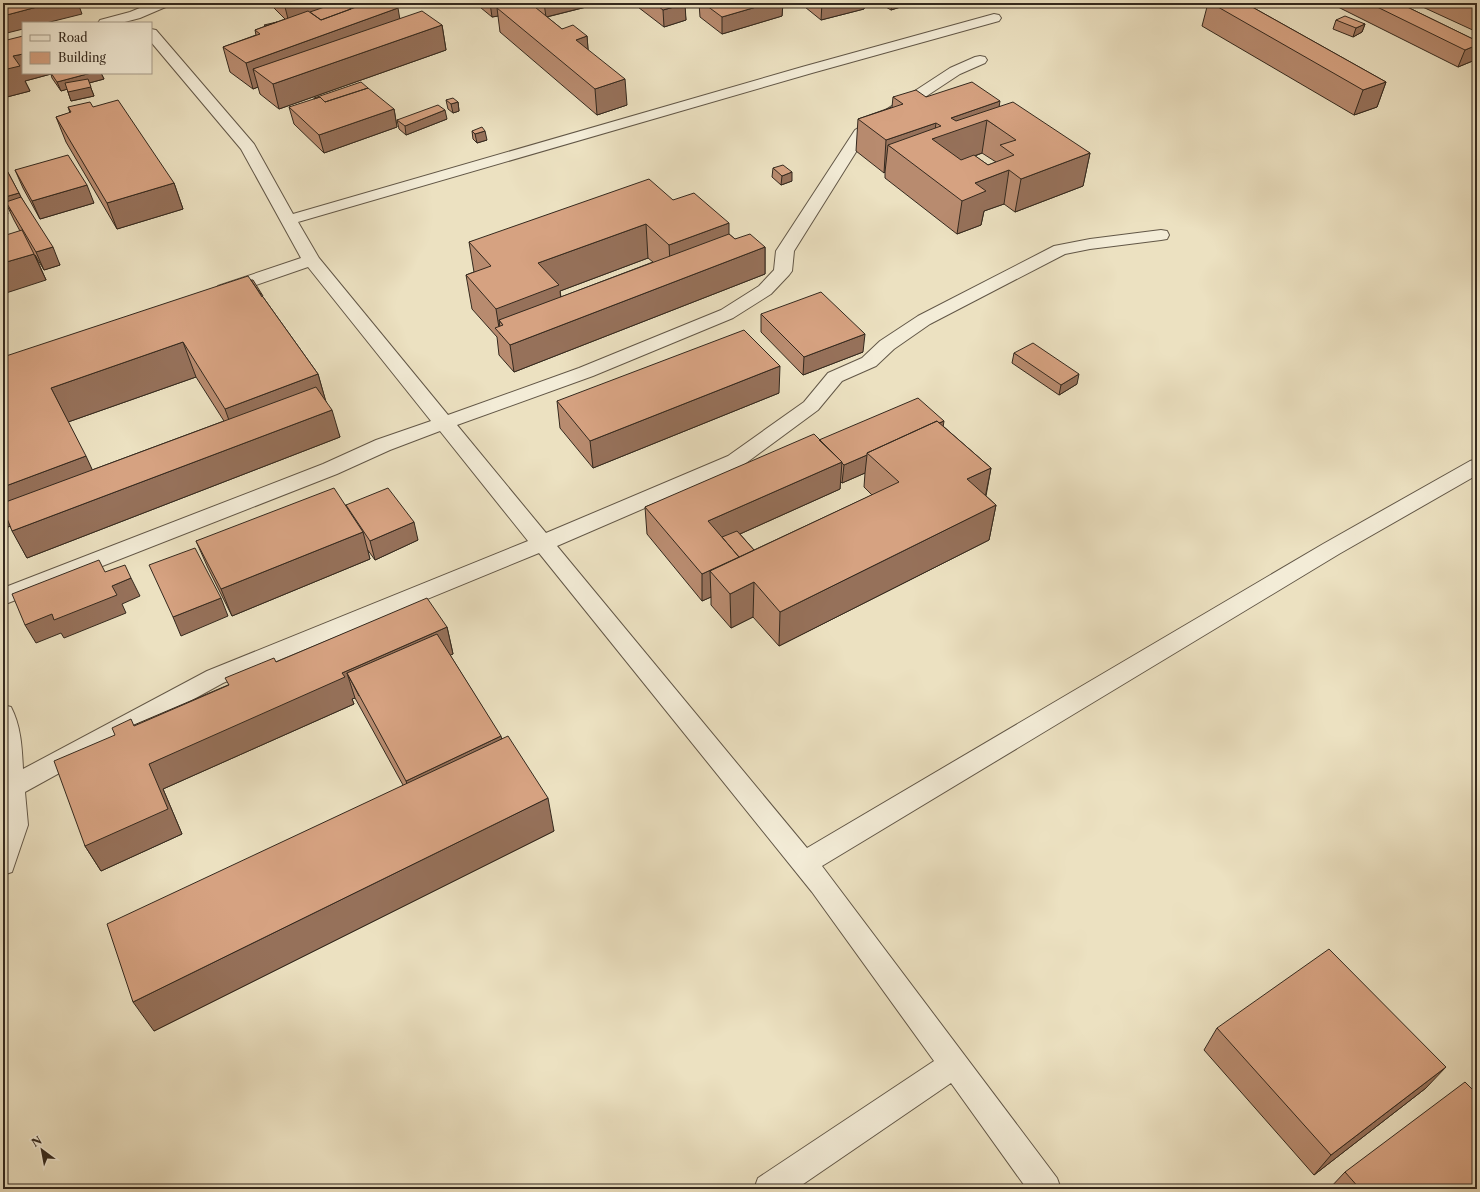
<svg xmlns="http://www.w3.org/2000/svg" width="1480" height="1192" viewBox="0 0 1480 1192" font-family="'Libre Caslon Text',serif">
<rect width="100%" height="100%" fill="#ece1c1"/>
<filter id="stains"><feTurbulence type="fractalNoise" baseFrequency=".005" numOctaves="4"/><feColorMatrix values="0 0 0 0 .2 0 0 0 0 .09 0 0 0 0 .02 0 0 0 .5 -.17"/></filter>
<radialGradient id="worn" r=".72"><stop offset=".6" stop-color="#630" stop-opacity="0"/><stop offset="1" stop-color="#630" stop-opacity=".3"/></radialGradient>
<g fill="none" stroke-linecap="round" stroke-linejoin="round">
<defs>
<path id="street" d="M152 3H170L168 6 140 18 121 23H98L100 20 130 12Z
M994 14 999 15 1001 18 999 21 812 73 298 222 319 258 448 415 579 368 721 310 759 286 774 270 776 251 855 130 950 68 975 57 980 56 985 57 987 60 985 63 960 74 866 136 794 251 792 271 789 275 771 294 733 318 593 376 457 425 546 533 728 456 804 402 828 373 862 358 880 341 918 316 1054 246 1090 239 1161 230 1167 231 1169 235 1167 239 1161 240 1090 249 1065 254 930 324 894 349 876 366 842 381 818 410 742 466 557 546 807 848 1323 544 1470 461 1477 459V475L1339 554 822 866 1057 1178 1061 1189H1027L951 1083 796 1189H754L758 1178 934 1061 812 892 539 553 223 683 25 792 28 825 12 872 3 875V705L11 707C21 726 22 748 23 769L207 671 528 541 440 431 390 450 337 474 3 605V588L323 464 376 440 431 421 308 267 230 294 224 295 218 294 215 290 218 286 301 258 241 149 151 42V29L156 30 254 144 293 214 802 67Z"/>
</defs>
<use href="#street" stroke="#625747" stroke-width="2"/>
<use href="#street" fill="#f3ecd7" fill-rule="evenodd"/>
</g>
<path fill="#b88b6f" stroke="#34291e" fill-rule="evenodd" d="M269 3H390L400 19 442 25 446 50 279 109 260 94 258 87 253 89 230 72 223 47 256 35 255 30 285 19ZM353 4 356 7 351 9 347 6Z
M475 3H602L547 17 562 29 587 36 588 50 627 105 597 115 500 32 498 16 492 17Z
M634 3H684L686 20 664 27 634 4Z
M699 3H783L782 16 722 34 700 17Z
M800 3H865L864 9 821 20Z
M879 3H913L891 10Z
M1208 3H1245L1386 82 1377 107 1354 115 1202 26Z
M1330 3H1399L1477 41 1475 60 1458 67Z
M1414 3H1477V32Z
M1336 20 1365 24 1362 32 1353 37 1333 29Z
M3 41 23 73H101L104 79 89 83 94 96 71 101 67 89 61 91 52 78 51 74 25 81 30 91 3 98Z
M893 97H926L999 106 1090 153 1083 186 1015 212 1004 204 984 211 981 225 957 234 885 178V172L884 173 856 151 858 119 892 107ZM982 153 996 162 988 165 975 156Z
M446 100 458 102 459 111 453 113 448 109Z
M68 107 174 183 183 209 117 229 66 142 56 117 70 113Z
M289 107 394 109 397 127 324 153 294 124Z
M447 119 406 135 399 129 397 120Z
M472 131 487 140 477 143 473 139Z
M3 163 21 197 60 265 44 270 35 255 46 280 20 231 14 220 3 197Z
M773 168 792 181 781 185 772 177Z
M15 170 94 203 40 219 23 188Z
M673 200 729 234 735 239 765 247V274L514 372 499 355 497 337 472 309 466 275 474 272 469 242ZM648 258 653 262 561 297 560 291Z
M263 297 318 374 325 399 340 437 27 558 10 526 8 527 3 518V357ZM196 377 224 421 92 470 68 422Z
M761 314 863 352 803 375 761 332Z
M1014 353 1077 384 1059 395 1012 363Z
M779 393 593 468 560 428 557 401Z
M943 426 991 468 986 496 996 505 989 540 779 646 753 617 731 628 711 605V597L702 601 647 534 645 507 819 440ZM865 473 864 487 872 495 754 550 740 534 840 489V481L842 483Z
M346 505 418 540 375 560 367 549 370 559 232 616 208 568 196 541Z
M447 627 453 654 450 655 502 739 554 831 154 1031 403 785 355 698 352 699 354 704 163 789 182 834 101 871 85 846 115 735 134 725 228 685 276 662Z
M1217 1028 1426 1088 1314 1175 1204 1050Z
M1345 1172 1477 1189H1329Z"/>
<path fill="#96715a" stroke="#34291e" d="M52 3H78L82 14 46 23H23V29L3 34V16Z
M284 3H352L353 4 289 23Z
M355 3H372L356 8Z
M490 3H516L497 8 498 16 492 17Z
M544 3H602L546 17Z
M770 3H783L782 16 722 34V17Z
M822 3H865L864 9 821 20Z
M892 3H913L891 10Z
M685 4 686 20 664 27 663 10Z
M398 8 402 32 253 69 258 87 253 89 246 63Z
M1365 24 1362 32 1353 37 1356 28Z
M442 25 446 50 279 109 273 84Z
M587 36 589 61 576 40Z
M1477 45V56L1475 60 1458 67 1465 50Z
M23 54V73H50L51 74 25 81 30 91 3 98V70L13 56Z
M91 73H101L104 79 89 83 94 96 71 101 68 92 89 83 61 91 57 82Z
M625 79 627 105 597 115 595 89Z
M1386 82 1377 107 1354 115 1363 90Z
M1000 101 996 126 987 120 982 153 928 173 888 145 885 172 884 173 886 140 936 123 934 139 951 118Z
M458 102 459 111 453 113 451 104Z
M394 109 397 127 324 153 319 135Z
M445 110 447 119 406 135 405 126Z
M485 131 487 140 477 143 475 134Z
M1090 153 1083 186 1015 212 1021 179Z
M1009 170 1004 204 984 211 981 225 957 234 962 201 975 183Z
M792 172V181L781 185 782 176Z
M174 183 183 209 117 229 107 203Z
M87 185 94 203 40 219 32 201Z
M19 193 27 211H11L5 197Z
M3 202 8 214 3 215Z
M729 223V257L671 279 669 245Z
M646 224 648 258 560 291 563 319 503 325 499 320 501 335 500 334 496 309 538 263Z
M53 247 60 265 44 270 36 252Z
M765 247V274L514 372 510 345Z
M34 254 46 280 3 294V263Z
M865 334 863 352 803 375 804 357Z
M183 342 196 377 68 422 51 388Z
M780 366 779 393 593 468 590 441Z
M318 374 328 409 237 443 225 409Z
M1079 374 1077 384 1059 395 1061 385Z
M332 410 340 437 27 558 12 531Z
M944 421 941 440 869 454Z
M867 455 865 473 842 483 844 465Z
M86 456 102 491 8 527 3 518V487Z
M842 462 840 489 722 542 708 521Z
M991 468 984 503 967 479Z
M996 505 989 540 779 646 780 612Z
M414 522 418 540 375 560 370 541Z
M363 532 370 559 232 616 221 589Z
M739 557 710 571 711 597 702 601V574Z
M131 578 140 596 122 604 126 613 64 638 61 633 36 643 25 625 112 586Z
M754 582 753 617 731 628 730 594Z
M221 598 228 616 181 636 173 617Z
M447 627 453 654 359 696 347 673 355 698 352 699 354 704 163 789 182 834 101 871 85 846 149 764 342 673Z
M501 736 507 762 414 806 406 781Z
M548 798 554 831 154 1031 133 1002Z
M1446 1067 1426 1088 1314 1175 1331 1155Z"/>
<path fill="#d6a281" stroke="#34291e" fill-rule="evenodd" d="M3 3H52L3 16Z
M336 3H342L351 9 321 20 310 12Z
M367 3H390L398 8 246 63 223 47 260 34 255 30 308 11 321 20Z
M513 3H530L562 29 573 25 587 36 576 40 625 79 595 89 497 8Z
M654 3H684L685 4 663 10Z
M703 3H770L722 17Z
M1211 3H1245L1386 82 1363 90Z
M1369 3H1399L1477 41V45L1465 50Z
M422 11 442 25 273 84 253 69Z
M1345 16 1365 24 1356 28 1336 20Z
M277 22 265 26 264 25Z
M23 36V54L13 56 20 66 3 70V41Z
M51 73H91L57 82Z
M88 79 91 87 68 92 65 83Z
M361 82 368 88 325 102 320 97 314 99V98Z
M972 82 1000 101 951 118 956 121 1013 102 1090 153 1021 179 1009 170 975 183 986 191 962 201 888 145 941 126 936 123 886 140 858 119 903 104 893 97 916 90 926 97ZM987 120 1016 140 1000 145 1014 155 988 165 974 155 961 160 932 139Z
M368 88 394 109 319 135 289 107 320 97 325 102Z
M453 98 458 102 451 104 446 100Z
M118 100 174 183 107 203 56 117 71 112 68 107 90 102 93 107Z
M438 105 445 110 405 126 397 120Z
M482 127 485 131 475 134 472 131Z
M68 155 87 185 32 201 15 170Z
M3 163 19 193 5 197 3 193Z
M783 165 792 172 782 176 773 168Z
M649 179 673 200 694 193 729 223 669 245 646 224 538 263 559 285 496 309 466 275 491 266 469 242Z
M21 197 53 247 36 252 6 202Z
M22 230 34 254 3 263V236Z
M729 234 735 239 750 234 765 247 510 345 495 328 503 325 499 320Z
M248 276 318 374 225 409 183 342 51 388 86 456 3 487V357Z
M251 280H253L263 296 262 297Z
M821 292 865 334 804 357 761 314Z
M744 330 780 366 590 441 557 401Z
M1033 343 1079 374 1061 385 1014 353Z
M316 387 332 410 12 531 3 508V503Z
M918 398 944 421 939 423 937 421 867 453V455L844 465 842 463V462L819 440Z
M937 421 991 468 967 479 996 505 780 612 754 582 730 594 710 571 899 482 867 453Z
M814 434 842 462 708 521 739 557 702 574 645 507Z
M334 488 363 532 221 589 196 541Z
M388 488 414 522 370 541 346 505Z
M737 531 754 550 739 557 722 537Z
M195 548 221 598 173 617 149 565Z
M99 560 105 572 125 565 131 578 112 586 117 595 54 620 52 614 25 625 12 594Z
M427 598 447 627 342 673 345 677 149 764 168 809 85 846 54 761 115 735 112 728 131 719 134 726 229 685 225 678 274 658 276 662Z
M437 634 501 736 406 781 347 673Z
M508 736 548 798 133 1002 107 924Z
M1329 949 1446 1067 1331 1155 1217 1028Z
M1465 1082 1477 1094V1189H1360L1345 1172Z"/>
<rect width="1480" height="1192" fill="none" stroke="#ece1c1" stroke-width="16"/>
<rect x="4" y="4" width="1472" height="1184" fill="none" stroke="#34291e" stroke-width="2"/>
<rect x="8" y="8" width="1464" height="1176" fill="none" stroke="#34291e"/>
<rect x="22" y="22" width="130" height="52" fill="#f3ecd7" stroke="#a79e8d"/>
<rect x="30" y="35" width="20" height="6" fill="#f3ecd7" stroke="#a79e8d"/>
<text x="58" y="42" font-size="12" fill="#34291e">Road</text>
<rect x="30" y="52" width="20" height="12" fill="#d6a281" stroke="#a79e8d"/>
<text x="58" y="62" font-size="12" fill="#34291e">Building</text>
<g transform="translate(42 1150) rotate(328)" stroke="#f3ecd7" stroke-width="3" paint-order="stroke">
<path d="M0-3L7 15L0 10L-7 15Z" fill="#34291e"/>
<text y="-6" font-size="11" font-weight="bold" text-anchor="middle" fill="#34291e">N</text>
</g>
<rect width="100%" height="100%" filter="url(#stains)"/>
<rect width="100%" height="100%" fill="url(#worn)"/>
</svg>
